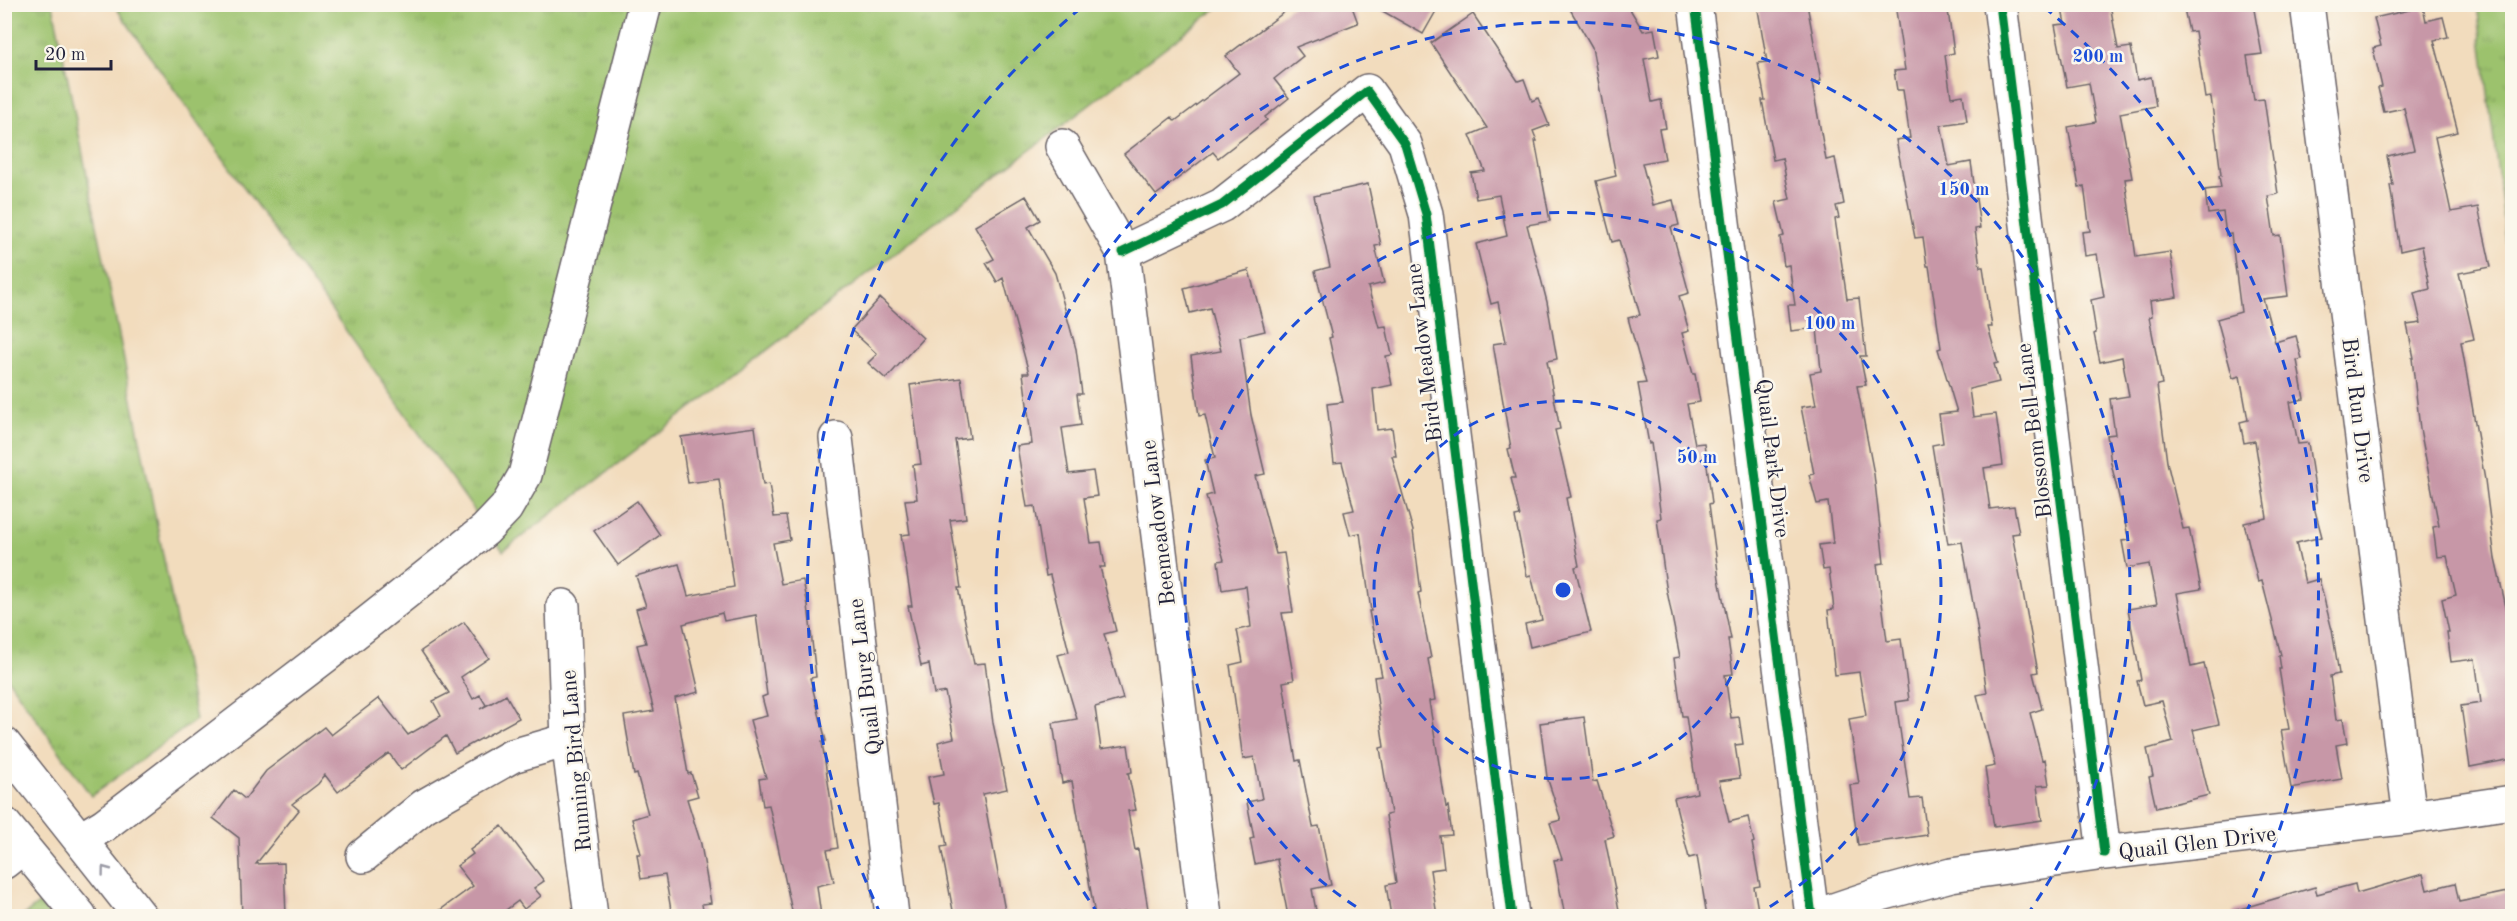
<svg xmlns="http://www.w3.org/2000/svg" width="2517" height="921" viewBox="0 0 2517 921" font-family="'Old Standard TT',serif">
<defs>
<pattern id="grass-tufts" width="24" height="20" patternUnits="userSpaceOnUse" patternTransform="scale(1.5)"><rect width="24" height="20" fill="#9cc26d"/><path d="M3 7l-1-3M5 7V3M7 7l1-3M15 17l-1-3M17 17v-4M19 17l1-3" fill="none" stroke="#86a65f"/></pattern>
</defs>
<rect width="100%" height="100%" fill="#fbf7ec"/>
<filter id="ink" filterUnits="userSpaceOnUse"><feTurbulence type="fractalNoise" baseFrequency=".0167" numOctaves="2"/><feDisplacementMap in="SourceGraphic" scale="12" xChannelSelector="R" yChannelSelector="G"/><feConvolveMatrix kernelMatrix="1 2 1 2 8 2 1 2 1" color-interpolation-filters="sRGB"/></filter>
<filter id="wash" filterUnits="userSpaceOnUse"><feTurbulence type="fractalNoise" baseFrequency=".008" numOctaves="4" result="noise"/><feDisplacementMap in="SourceGraphic" scale="24" xChannelSelector="R" yChannelSelector="G"/><feGaussianBlur stdDeviation="1.35" result="paint"/><feColorMatrix in="noise" values="0 0 0 0 0 0 0 0 0 0 0 0 0 0 0 0 0 1.4 0 .05"/><feComposite in="paint" operator="in"/></filter>
<g filter="url(#wash)">
<rect width="100%" height="100%" fill="#f2dcbd"/>
<path fill="url(#grass-tufts)" stroke="#5f7254" stroke-width="1.5" d="M4 5H53L196 720 91 796 5 675V670Z
M114 5H1221L503 551Z
M2477 5H2512V287Z
M40 903 50 916H23Z"/>
<g id="blocks">
<path fill="#c797a7" d="M1295 4H1351L1358 23 1296 47 1303 56 1274 79 1289 98 1265 117 1267 120 1218 158 1213 152 1156 195 1124 154 1172 117 1175 121 1239 73 1226 56Z
M1370 4H1440L1423 34Z
M1567 4H1627L1643 31 1654 29 1659 56 1644 59 1652 102 1661 100 1666 128 1659 129 1665 159 1642 163 1653 205 1673 200 1679 225 1671 227 1689 293 1679 296 1689 331 1682 333 1693 374H1695L1700 402 1687 404 1695 444 1704 443 1712 503 1709 504 1719 579 1731 639H1728L1733 674 1725 675 1731 718 1739 717 1743 744 1735 745 1740 778 1719 781 1729 822 1748 817 1754 842 1752 843 1760 886 1754 887 1759 916H1707L1697 856 1689 858 1674 798 1697 793 1686 716H1682L1674 658 1680 657 1666 586 1657 519 1661 518 1651 443 1649 444 1638 384 1646 383 1628 318 1640 315 1619 240 1612 242 1596 181 1616 176 1592 47Z
M1757 4H1807L1821 81 1812 83 1826 160 1835 158 1844 204 1836 206 1839 218 1835 219 1847 299 1859 298 1866 356H1860L1866 385 1857 386 1874 474 1884 563 1877 564 1887 641 1901 639 1909 700 1896 702 1910 799 1922 798 1927 835 1858 845 1850 785 1859 784 1849 719 1866 716 1859 672 1835 675 1828 610 1834 609 1829 569 1823 570 1819 545 1833 543 1828 502 1817 504 1809 475 1814 474 1801 407 1816 405 1810 373 1821 371 1817 328 1791 331 1788 305H1795L1789 265 1784 266 1780 237 1784 236 1776 202 1790 199 1782 158 1773 160 1762 100H1765L1758 63 1767 62Z
M1895 4H1947L1954 53 1945 55 1951 97 1963 95 1967 121 1941 125 1949 166 1971 162 1980 228 1975 229 1980 267H1983L1992 327H1988L1998 363 1994 364 1999 382 1969 389 1973 417 1996 414 2003 465 1984 468 1990 509 2014 506 2019 533 2012 534 2038 672 2033 673 2042 709 2030 713 2042 760 2045 759 2049 785 2037 786 2042 820 1994 827 1985 768 1995 766 1977 695 1987 693 1976 620 1962 542 1948 544 1932 445 1943 443 1939 414 1957 412 1938 349 1941 348 1929 266H1927L1923 237 1915 238 1896 140 1910 138 1903 90H1897L1894 71 1905 70Z
M2061 4H2110L2118 49 2131 47 2137 80 2151 77 2156 106 2120 113 2132 178 2125 179 2136 257 2170 252 2177 297 2150 301 2152 316 2149 317 2162 384 2157 385 2167 462 2183 529 2189 528 2201 589 2177 593 2191 667 2204 664 2219 724 2193 730 2209 795 2156 808 2149 777 2153 776 2147 749 2173 742 2162 701 2143 705 2137 681 2141 680 2128 609 2157 604 2149 564 2127 568 2122 541 2129 540 2111 463 2107 435 2115 434 2110 399 2129 396 2122 357 2100 362 2094 334 2096 333 2091 300 2104 297 2097 254 2085 256 2082 232 2090 231 2084 186 2079 187 2068 127 2096 122 2089 83 2067 87 2055 25 2065 24Z
M2183 4H2253L2262 54 2247 56 2254 100 2264 99 2278 194 2268 196 2274 236 2280 235 2288 296 2263 299 2275 342 2296 336 2302 359 2297 360 2304 399 2290 402 2298 444 2308 443 2317 502 2313 503 2322 537 2296 543 2305 583 2319 579 2332 630 2339 674 2330 676 2336 720 2343 719 2347 743 2336 745 2342 779 2291 788 2281 730 2289 729 2279 669H2281L2279 656 2281 655 2262 581 2258 582 2244 523 2267 518 2255 441 2244 443 2240 422 2248 420 2240 376 2233 378 2217 319 2241 312 2231 234 2226 235 2223 212 2208 214 2205 190 2221 188 2219 176 2221 175 2211 97 2205 98 2195 31 2189 32Z
M2423 7 2426 21 2443 17 2448 37 2434 40 2458 132 2435 137 2451 212 2478 207 2491 267 2459 273 2474 339 2461 342 2485 480 2495 559 2512 633V686H2508L2512 710V759L2470 767 2461 706 2481 703 2475 659 2451 662 2447 632H2449L2442 599 2456 595 2447 556 2437 557 2433 527 2439 526 2420 429 2412 358H2414L2407 325 2421 323 2414 293 2430 289 2422 246 2400 251 2390 185H2393L2387 156 2414 150 2404 108 2384 112 2378 88 2382 87 2373 48 2381 46 2374 18Z
M1473 14 1518 81 1524 79 1532 101 1538 98 1549 125 1533 131 1537 141H1535L1550 221 1527 225 1547 302 1557 359 1547 361 1560 429 1555 430 1571 497 1566 498 1579 566 1575 567 1591 632 1530 647 1525 624 1542 620 1531 575 1527 576 1515 517 1520 516 1511 478H1515L1508 449 1511 448 1493 344 1506 342 1498 302 1491 304 1476 244 1507 236 1499 195 1476 199 1471 173 1485 171 1470 135 1487 128 1431 43Z
M1368 184 1381 245 1375 246 1384 283 1368 287 1379 327 1386 326 1392 355 1386 356 1392 385 1373 389 1377 430 1392 428 1396 456H1392L1413 531 1421 592 1418 593 1431 658 1428 659 1435 700 1429 701 1446 807 1448 806 1452 835 1440 836 1444 868 1430 870 1437 916H1391L1386 885 1396 883 1386 815 1391 814 1380 748 1384 747 1374 677 1382 676 1369 611H1371L1360 533 1350 535 1344 512 1354 510 1342 462 1334 463 1327 404 1343 402 1329 338 1332 337 1315 271 1330 267 1314 196Z
M1026 196 1040 220 1028 227 1055 273 1076 349 1082 394H1077L1081 425 1062 428 1069 474 1093 471 1097 496 1084 498 1091 543 1101 542 1105 567H1100L1116 631 1104 634 1123 699 1095 707 1101 749 1128 745 1132 772 1128 773 1136 810 1128 811 1135 850 1138 849 1148 909 1098 916H1095L1072 781 1062 783 1053 723 1077 719 1058 655 1069 652 1050 575 1046 576 1035 506 1027 507 1017 446 1032 444 1023 373H1029L1003 278 997 282 986 263 994 259 975 226Z
M1249 270 1265 331 1240 337 1251 415 1265 474 1255 476 1276 554 1284 553 1293 612 1282 613 1294 680 1283 682 1296 761 1300 760 1313 827 1319 826 1331 885 1312 889 1317 916H1288L1277 859 1255 864 1250 839 1254 838 1247 802 1262 799 1254 757 1243 759 1230 665 1243 662 1237 630 1251 627 1246 586 1222 590 1218 561 1224 560 1206 496 1213 494 1205 460 1215 458 1205 415 1199 416 1191 356 1221 351 1210 308 1190 313 1184 288Z
M880 298 923 338 886 379 868 363 877 354 851 330Z
M961 378 970 438 955 440 966 518 950 520 961 588H958L974 664 985 663 993 723 1007 789 983 794 1006 916H954L941 847 947 846 939 803 934 804 928 777 944 774 938 742 954 738 945 692 934 694 929 664 921 666 908 606H912L901 535 910 534 905 500 917 499 913 465 921 464 910 385Z
M755 427 763 485 769 484 774 517 786 516 790 540 773 543 781 584 803 580 808 605 816 677 810 678 826 741 822 742 838 848 827 850 834 882 817 886 821 916H793L769 805 763 806 759 779 766 778 750 720 767 716 762 697 767 695 756 615 724 621 722 613 683 624 699 692 675 698 688 774 691 773 698 796 687 799 701 844 711 903 702 904 704 916H672L665 875 641 879 637 854H641L632 819 648 814 637 774 634 775 624 716 654 711 637 645 646 643 636 609 646 606 636 576 679 564 688 596 734 587 719 479 688 483 681 437Z
M637 501 660 535 618 565 594 531Z
M464 622 489 658 461 677 473 699 480 695 486 705 480 709 506 695 519 718 455 753 446 736 401 770 389 753 338 792 325 775 318 784 292 804 299 810 256 864 284 863 286 916H242L239 838 213 818 234 790 245 799 266 771 324 727 331 735 379 698 408 735 441 716 433 701 449 693 421 651Z
M1584 717 1593 782 1597 781 1614 836 1605 839 1619 910 1586 916H1565L1554 860 1562 859 1550 823 1561 820 1547 777 1540 723Z
M502 826 544 881 534 888 541 896 524 909 518 901 498 916H432L473 886 457 866 473 854 470 850Z
M2423 874 2427 890 2455 883 2459 902 2512 891V916H2233V911L2315 887 2317 894 2355 884 2357 893Z"/>
</g>
</g>
<g filter="url(#ink)">
<use href="#blocks" fill-opacity="0" stroke="#6b6368" stroke-width="1.5"/>
<g fill="none" stroke-linecap="round" stroke-linejoin="round">
<defs>
<path id="minor" d="M1695 4 1812 916
M2000 4 2104 853
M2307 4 2410 817
M1062 146 1123 252 1205 916
M1123 252 1222 205 1367 91 1405 144 1426 214 1512 916
M836 438 892 916
M563 606 568 740 591 916
M81 839 104 825 328 654 485 530 506 508 525 475 645 4
M363 856 424 806 512 756 568 740
M4 862 23 847
M1816 916 1881 894 1951 875 2104 853 2410 817 2512 802"/>
<path id="major" d="M4 744 140 916
M4 824 80 916"/>
</defs>
<use href="#minor" stroke="#6b6368" stroke-width="36"/>
<use href="#major" stroke="#6b6368" stroke-width="36"/>
<use href="#minor" stroke="#fff" stroke-width="33"/>
<use href="#major" stroke="#fff" stroke-width="33"/>
<defs>
<path id="cycleway" d="M1695 4 1812 916
M2000 4 2104 853
M1123 252 1222 205 1367 91 1405 144 1426 214 1512 916"/>
</defs>
<use href="#cycleway" stroke="#fbf7ec" stroke-width="13"/>
<use href="#cycleway" stroke="#00873e" stroke-width="9"/>
</g>
<defs><path id="oneway-chevron" d="M-2-3.5L2.5 0L-2 3.5" fill="none" stroke-width="1.6" stroke-linecap="round" stroke-linejoin="round" transform="scale(1.5)"/></defs>
<use stroke="#9c9ca7" href="#oneway-chevron" transform="translate(105 870) rotate(-127)"/>
</g>
<g fill="none" stroke="#1d4ed8" stroke-width="3" stroke-dasharray="10 8">
<circle cx="1563" cy="590" r="189"/>
<path d="M1371 916A378 378 0 1 1 1755 916"/>
<path d="M1099 915A567 567 0 1 1 2027 915"/>
<path d="M881 915A756 756 0 0 1 1082 7M2044 7A756 756 0 0 1 2245 915"/>
</g>
<g text-anchor="middle" stroke-width="5" stroke-linejoin="round" paint-order="stroke">
<g font-size="22" fill="#22223b" stroke="#fbf7ec">
<text transform="translate(1423 353) rotate(-97)" y="8">Bird Meadow Lane</text>
<text transform="translate(2359 410) rotate(83)" y="8">Bird Run Drive</text>
<text transform="translate(2033 431) rotate(-97)" y="8">Blossom Bell Lane</text>
<text transform="translate(1774 458) rotate(83)" y="8">Quail Park Drive</text>
<text transform="translate(1157 523) rotate(-97)" y="8">Beemeadow Lane</text>
<text transform="translate(864 677) rotate(-97)" y="8">Quail Burg Lane</text>
<text transform="translate(575 761) rotate(-95)" y="8">Running Bird Lane</text>
<text transform="translate(2197 842) rotate(-7)" y="8">Quail Glen Drive</text>
</g>
</g>
<circle cx="1563" cy="590" r="9" fill="#1d4ed8" stroke="#fbf7ec" stroke-width="3"/>
<g font-size="18" text-anchor="middle" font-weight="bold" fill="#1d4ed8" stroke="#fbf7ec" stroke-width="5" stroke-linejoin="round" paint-order="stroke">
<text x="2098" y="62">200 m</text>
<text x="1964" y="195">150 m</text>
<text x="1830" y="329">100 m</text>
<text x="1697" y="463">50 m</text>
</g>
<rect width="2517" height="921" fill="none" stroke="#fbf7ec" stroke-width="24"/>
<path d="M36 60v9h75v-9" fill="none" stroke="#22223b" stroke-width="3"/>
<text x="45" y="60" font-size="18" fill="#22223b" stroke="#fbf7ec" stroke-width="4.5" paint-order="stroke">20 m</text>
</svg>
